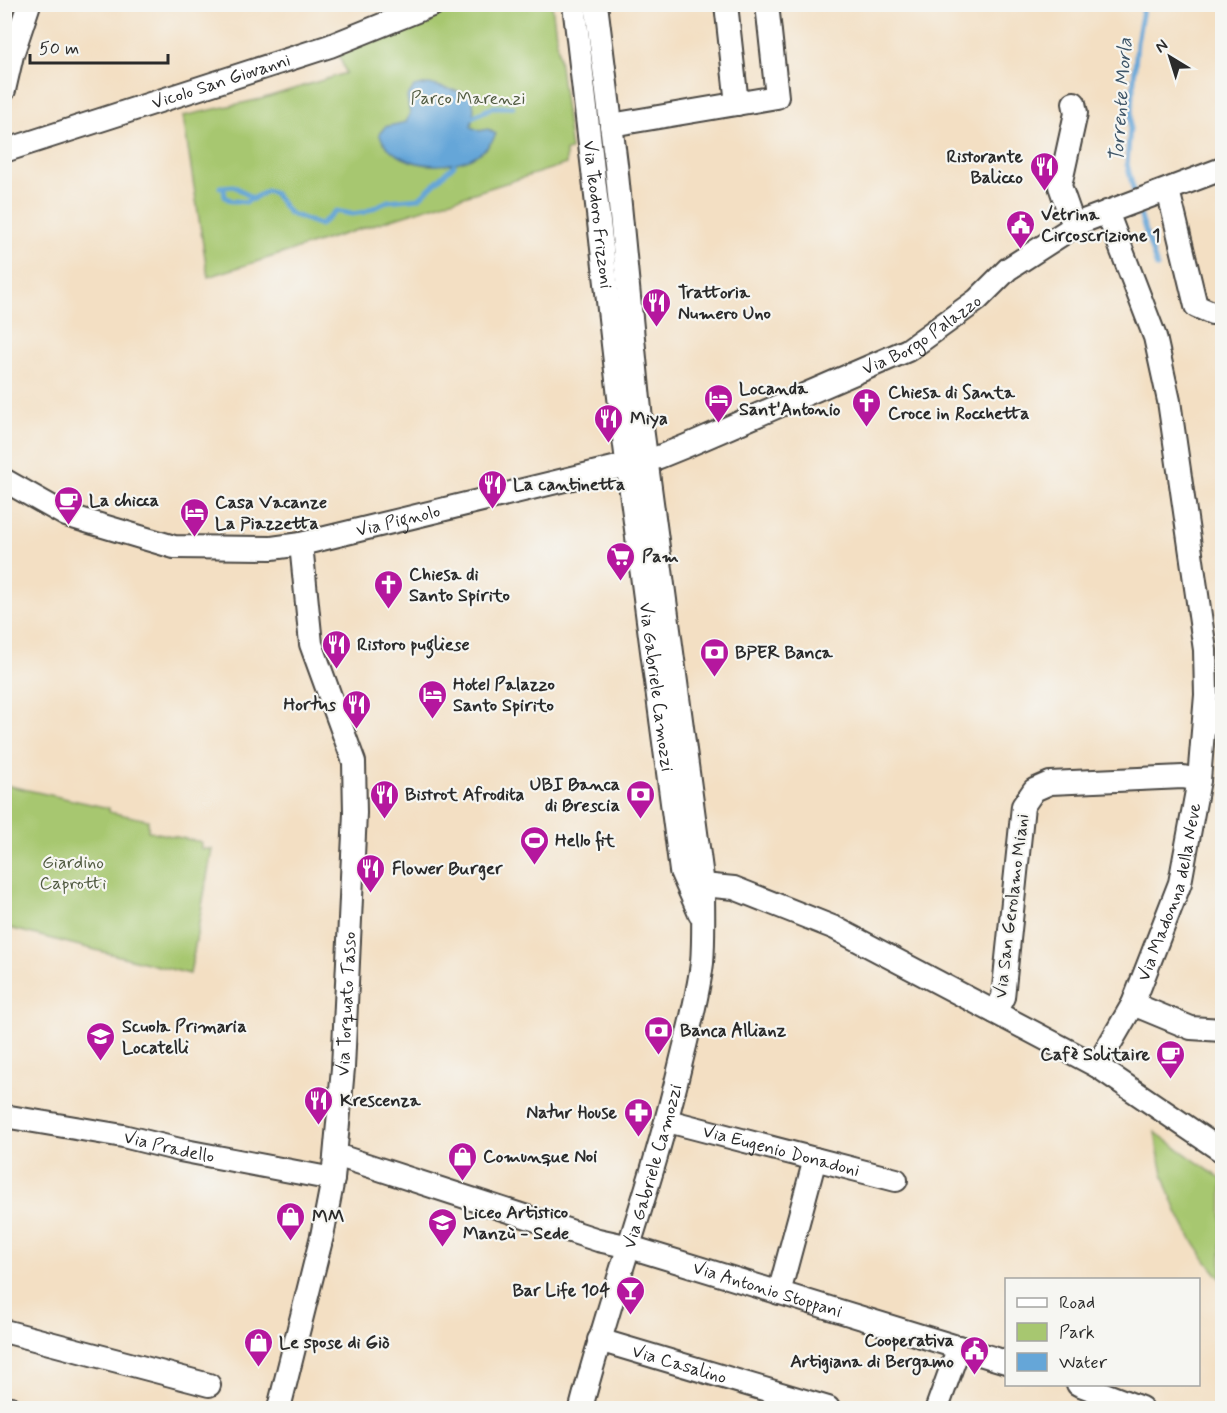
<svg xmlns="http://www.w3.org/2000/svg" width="1227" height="1413" viewBox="0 0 1227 1413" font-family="Mynerve,sans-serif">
<rect width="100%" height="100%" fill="#f6f6f2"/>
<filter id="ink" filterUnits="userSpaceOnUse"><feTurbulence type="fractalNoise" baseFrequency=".0167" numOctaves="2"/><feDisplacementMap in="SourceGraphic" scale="12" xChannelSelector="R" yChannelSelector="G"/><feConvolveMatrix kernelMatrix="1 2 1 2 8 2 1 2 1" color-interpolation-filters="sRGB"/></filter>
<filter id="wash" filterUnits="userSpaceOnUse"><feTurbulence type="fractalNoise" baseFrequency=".008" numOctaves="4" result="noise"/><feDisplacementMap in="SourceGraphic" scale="24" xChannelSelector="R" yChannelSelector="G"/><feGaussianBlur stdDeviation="1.35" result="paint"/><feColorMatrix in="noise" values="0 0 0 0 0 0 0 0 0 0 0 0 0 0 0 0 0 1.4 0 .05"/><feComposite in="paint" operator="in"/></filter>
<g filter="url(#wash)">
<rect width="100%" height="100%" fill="#f3dfc3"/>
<path fill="#a7c770" stroke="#69794e" stroke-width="1.5" d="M455 5H552L571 150 566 151V164L208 277 183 116 261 99 346 73 338 53Z
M5 785 109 808V812L148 820V831L201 842V849H212L190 974 5 927Z
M1155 1132 1222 1180 1221 1279C1184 1237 1162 1189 1155 1132Z"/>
<path fill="#65a6d8" stroke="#486882" stroke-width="1.5" d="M429 84 472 95 474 109 471 127 480 131 488 129 496 134C479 175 396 176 379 134L385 127 406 122 410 114 407 97 414 87Z"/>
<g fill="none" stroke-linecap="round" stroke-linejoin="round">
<path stroke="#65a6d8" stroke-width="5" d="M493 107H513
M472 117 489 109
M220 187 234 186 240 190
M220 187 224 189 225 197 232 201
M242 191 253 199
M1135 196 1127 164 1137 42 1144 4
M235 201 246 202 267 191 274 193 289 213 320 225 336 211 352 214 365 212 388 201 419 198 454 165
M1138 208 1157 267"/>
</g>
</g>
<g filter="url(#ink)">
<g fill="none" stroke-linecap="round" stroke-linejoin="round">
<defs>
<g id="minor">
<path id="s1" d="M574 4 622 423 681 871 700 914"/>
<path d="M726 4 737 104"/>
<path d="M4 90 12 55 29 4"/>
<path d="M1074 103 1076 113 1060 186 1074 226"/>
<path d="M611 125 777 97 767 4"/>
<path id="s2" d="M4 151 330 46 434 4"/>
<path d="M1168 190 1196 306 1212 313"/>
<path id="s3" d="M4 480 66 515 174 547 272 548 301 544 659 457 686 446 908 350 977 300 1008 269 1081 222 1222 169"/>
<path d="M691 878 703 885 734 888 835 928 1097 1066 1222 1151"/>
<path d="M1133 1004 1191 1028 1222 1030"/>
<path d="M995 1012 1003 997 1023 806 1034 790 1050 783 1183 777 1199 780"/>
<path id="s4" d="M1097 1066 1133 1004 1180 883 1199 780 1206 695 1205 650 1169 401 1155 337 1107 212"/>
<path id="s5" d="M4 1116 123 1136 180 1150 333 1179"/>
<path id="s6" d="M668 1121 896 1180"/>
<path id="s7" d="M336 1155 598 1240 630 1247 1006 1362"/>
<path d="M779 1293 815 1159"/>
<path d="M4 1331 209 1385"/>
<path id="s8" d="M599 1340 828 1408"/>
<path d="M1078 1384 1141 1408"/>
<path d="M4 1407 11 1408"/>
<path id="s9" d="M279 1408 322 1236 333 1179 343 1068 355 813 354 762 311 644 301 544"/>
<path id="s10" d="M581 1408C611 1292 654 1179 681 1062 689 1029 698 996 702 963 704 938 703 911 703 885L641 420 616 164 596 4"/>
<path d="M937 1408 959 1347"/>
</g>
</defs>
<use href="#minor" stroke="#494642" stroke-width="26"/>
<use href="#minor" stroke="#fff" stroke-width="22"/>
</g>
</g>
<defs>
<symbol id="restaurant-pin" viewBox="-11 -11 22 30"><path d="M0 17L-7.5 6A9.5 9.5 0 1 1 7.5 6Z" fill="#b5179e" stroke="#f6f6f2"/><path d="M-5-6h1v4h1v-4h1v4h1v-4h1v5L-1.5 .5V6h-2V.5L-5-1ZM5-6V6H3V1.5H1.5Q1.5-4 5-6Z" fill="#fff"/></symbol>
<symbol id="civic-pin" viewBox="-11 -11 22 30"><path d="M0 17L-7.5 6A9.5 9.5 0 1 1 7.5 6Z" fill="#b5179e" stroke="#f6f6f2"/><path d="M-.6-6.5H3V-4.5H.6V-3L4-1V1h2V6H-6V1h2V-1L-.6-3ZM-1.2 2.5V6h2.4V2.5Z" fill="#fff"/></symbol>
<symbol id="hotel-pin" viewBox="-11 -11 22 30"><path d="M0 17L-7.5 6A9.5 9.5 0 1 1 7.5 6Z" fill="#b5179e" stroke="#f6f6f2"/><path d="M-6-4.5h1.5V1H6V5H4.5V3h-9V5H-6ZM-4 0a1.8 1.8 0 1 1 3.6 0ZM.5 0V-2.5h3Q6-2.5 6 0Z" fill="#fff"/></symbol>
<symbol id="church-pin" viewBox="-11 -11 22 30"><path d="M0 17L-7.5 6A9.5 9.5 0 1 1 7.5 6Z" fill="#b5179e" stroke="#f6f6f2"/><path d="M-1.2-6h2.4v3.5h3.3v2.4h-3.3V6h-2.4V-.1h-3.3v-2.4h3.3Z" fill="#fff"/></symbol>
<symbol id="cafe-pin" viewBox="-11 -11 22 30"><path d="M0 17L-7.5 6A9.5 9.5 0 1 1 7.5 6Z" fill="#b5179e" stroke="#f6f6f2"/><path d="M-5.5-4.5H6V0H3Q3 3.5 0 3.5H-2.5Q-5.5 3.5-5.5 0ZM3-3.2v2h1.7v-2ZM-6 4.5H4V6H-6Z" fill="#fff"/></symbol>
<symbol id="supermarket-pin" viewBox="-11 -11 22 30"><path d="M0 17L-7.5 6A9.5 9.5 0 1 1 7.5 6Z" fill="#b5179e" stroke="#f6f6f2"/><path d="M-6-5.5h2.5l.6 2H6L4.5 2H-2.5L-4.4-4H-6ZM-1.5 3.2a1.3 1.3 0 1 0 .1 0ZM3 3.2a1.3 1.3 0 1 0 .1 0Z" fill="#fff"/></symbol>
<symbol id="bank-pin" viewBox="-11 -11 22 30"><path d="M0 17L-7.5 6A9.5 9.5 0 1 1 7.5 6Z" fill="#b5179e" stroke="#f6f6f2"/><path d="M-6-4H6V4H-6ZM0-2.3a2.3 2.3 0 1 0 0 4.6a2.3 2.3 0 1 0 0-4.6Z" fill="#fff"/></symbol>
<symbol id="stadium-pin" viewBox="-11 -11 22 30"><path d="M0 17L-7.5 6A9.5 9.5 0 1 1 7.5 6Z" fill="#b5179e" stroke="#f6f6f2"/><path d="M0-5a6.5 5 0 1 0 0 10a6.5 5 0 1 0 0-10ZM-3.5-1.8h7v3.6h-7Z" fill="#fff"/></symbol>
<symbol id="school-pin" viewBox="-11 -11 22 30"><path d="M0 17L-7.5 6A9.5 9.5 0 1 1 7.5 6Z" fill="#b5179e" stroke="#f6f6f2"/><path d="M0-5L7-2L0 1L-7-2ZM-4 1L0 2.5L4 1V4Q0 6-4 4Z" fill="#fff"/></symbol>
<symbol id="pharmacy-pin" viewBox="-11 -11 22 30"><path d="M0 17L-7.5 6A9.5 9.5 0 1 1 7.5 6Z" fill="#b5179e" stroke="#f6f6f2"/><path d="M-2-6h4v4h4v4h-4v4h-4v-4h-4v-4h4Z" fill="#fff"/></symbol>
<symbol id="shop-pin" viewBox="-11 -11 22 30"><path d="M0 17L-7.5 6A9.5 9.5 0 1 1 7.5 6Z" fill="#b5179e" stroke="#f6f6f2"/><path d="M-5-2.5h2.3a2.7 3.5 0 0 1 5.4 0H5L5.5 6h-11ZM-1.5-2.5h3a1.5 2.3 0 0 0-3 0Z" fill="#fff"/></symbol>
<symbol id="bar-pin" viewBox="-11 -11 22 30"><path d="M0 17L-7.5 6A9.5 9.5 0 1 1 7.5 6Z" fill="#b5179e" stroke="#f6f6f2"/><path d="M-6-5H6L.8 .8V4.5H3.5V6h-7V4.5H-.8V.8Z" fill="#fff"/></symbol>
</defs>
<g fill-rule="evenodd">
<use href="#restaurant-pin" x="1028" y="150" width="33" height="45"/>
<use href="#civic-pin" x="1004" y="208" width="33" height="45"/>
<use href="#restaurant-pin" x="640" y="286" width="33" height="45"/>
<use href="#hotel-pin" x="702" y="382" width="33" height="45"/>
<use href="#church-pin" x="850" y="386" width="33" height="45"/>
<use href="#restaurant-pin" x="592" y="402" width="33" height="45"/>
<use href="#restaurant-pin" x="476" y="468" width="33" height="45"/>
<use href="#cafe-pin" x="52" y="484" width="33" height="45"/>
<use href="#hotel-pin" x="178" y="496" width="33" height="45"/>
<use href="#supermarket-pin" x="604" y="540" width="33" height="45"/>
<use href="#church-pin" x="372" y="568" width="33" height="45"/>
<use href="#restaurant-pin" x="320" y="628" width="33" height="45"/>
<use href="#bank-pin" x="698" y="636" width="33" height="45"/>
<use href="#hotel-pin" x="416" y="678" width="33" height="45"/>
<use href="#restaurant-pin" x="340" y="688" width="33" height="45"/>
<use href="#restaurant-pin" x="368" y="778" width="33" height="45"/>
<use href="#bank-pin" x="624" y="778" width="33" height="45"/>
<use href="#stadium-pin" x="518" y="824" width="33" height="45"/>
<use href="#restaurant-pin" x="354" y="852" width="33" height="45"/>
<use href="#bank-pin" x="642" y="1014" width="33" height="45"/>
<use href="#school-pin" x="84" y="1020" width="33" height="45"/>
<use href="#cafe-pin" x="1154" y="1038" width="33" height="45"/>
<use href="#restaurant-pin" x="302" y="1084" width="33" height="45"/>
<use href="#pharmacy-pin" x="622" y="1096" width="33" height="45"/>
<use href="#shop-pin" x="446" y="1140" width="33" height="45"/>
<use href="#shop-pin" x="274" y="1200" width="33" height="45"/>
<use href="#school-pin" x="426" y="1206" width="33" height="45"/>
<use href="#bar-pin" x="614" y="1274" width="33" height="45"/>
<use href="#shop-pin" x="242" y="1326" width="33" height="45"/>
<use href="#civic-pin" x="958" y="1334" width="33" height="45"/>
</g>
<g text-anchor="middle" stroke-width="4.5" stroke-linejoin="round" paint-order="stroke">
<g font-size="18" fill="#2b2b2b" stroke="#f6f6f2">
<text dy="6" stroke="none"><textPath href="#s2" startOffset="228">Vicolo San Giovanni</textPath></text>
<text dy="6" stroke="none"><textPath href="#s1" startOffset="212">Via Teodoro Frizzoni</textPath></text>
<text dy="6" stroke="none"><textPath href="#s3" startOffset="970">Via Borgo Palazzo</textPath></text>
<text dy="6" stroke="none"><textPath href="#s3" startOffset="411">Via Pignolo</textPath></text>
<text dy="6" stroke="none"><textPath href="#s1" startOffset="688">Via Gabriele Camozzi</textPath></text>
<text dy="6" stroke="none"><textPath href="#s4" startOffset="190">Via Madonna della Neve</textPath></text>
<text transform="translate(1011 906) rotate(-83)" y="6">Via San Gerolamo Miani</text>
<text dy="6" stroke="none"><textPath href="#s9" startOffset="411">Via Torquato Tasso</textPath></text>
<text dy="6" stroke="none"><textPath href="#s5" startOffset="168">Via Pradello</textPath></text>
<text dy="6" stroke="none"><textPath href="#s6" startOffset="117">Via Eugenio Donadoni</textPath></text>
<text dy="6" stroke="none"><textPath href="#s10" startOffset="252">Via Gabriele Camozzi</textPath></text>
<text dy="6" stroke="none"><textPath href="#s7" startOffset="452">Via Antonio Stoppani</textPath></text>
<text dy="6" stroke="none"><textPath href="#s8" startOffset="84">Via Casalino</textPath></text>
</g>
<g font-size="18" fill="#505a40" stroke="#f6f6f2">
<text x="468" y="104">Parco Marenzi</text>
<text x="73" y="868">Giardino<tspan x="73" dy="21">Caprotti</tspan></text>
</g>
<g font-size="18" font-weight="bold" fill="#2b2b2b" stroke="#f6f6f2" text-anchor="start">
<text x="1023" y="162" text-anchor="end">Ristorante<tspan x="1023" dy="21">Balicco</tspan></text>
<text x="1041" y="220">Vetrina<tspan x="1041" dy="21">Circoscrizione 1</tspan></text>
<text x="678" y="298">Trattoria<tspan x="678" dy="21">Numero Uno</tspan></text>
<text x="739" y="394">Locanda<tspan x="739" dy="21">Sant'Antonio</tspan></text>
<text x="888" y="398">Chiesa di Santa<tspan x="888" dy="21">Croce in Rocchetta</tspan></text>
<text x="630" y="424">Miya</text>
<text x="513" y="490">La cantinetta</text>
<text x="89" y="506">La chicca</text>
<text x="215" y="508">Casa Vacanze<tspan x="215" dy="21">La Piazzetta</tspan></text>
<text x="642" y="562">Pam</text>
<text x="409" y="580">Chiesa di<tspan x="409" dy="21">Santo Spirito</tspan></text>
<text x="357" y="650">Ristoro pugliese</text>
<text x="735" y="658">BPER Banca</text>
<text x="453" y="690">Hotel Palazzo<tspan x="453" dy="21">Santo Spirito</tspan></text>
<text x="336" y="710" text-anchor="end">Hortus</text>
<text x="620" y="790" text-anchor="end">UBI Banca<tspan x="620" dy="21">di Brescia</tspan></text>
<text x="405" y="800">Bistrot Afrodita</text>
<text x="555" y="846">Hello fit</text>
<text x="392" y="874">Flower Burger</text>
<text x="122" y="1032">Scuola Primaria<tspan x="122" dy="21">Locatelli</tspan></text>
<text x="680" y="1036">Banca Allianz</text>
<text x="1150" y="1060" text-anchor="end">Cafè Solitaire</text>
<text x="340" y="1106">Krescenza</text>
<text x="617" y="1118" text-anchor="end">Natur House</text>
<text x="483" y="1162">Comunque Noi</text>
<text x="463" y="1218">Liceo Artistico<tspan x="463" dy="21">Manzù - Sede</tspan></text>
<text x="312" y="1222">MM</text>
<text x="610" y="1296" text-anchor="end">Bar Life 104</text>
<text x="954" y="1346" text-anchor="end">Cooperativa<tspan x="954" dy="21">Artigiana di Bergamo</tspan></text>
<text x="279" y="1348">Le spose di Giò</text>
</g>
<g font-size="20" font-style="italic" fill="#3f5668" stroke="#f6f6f2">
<text transform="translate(1120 100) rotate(-86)" y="7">Torrente Morla</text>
</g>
</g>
<rect width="1227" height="1413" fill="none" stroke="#f6f6f2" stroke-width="24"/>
<rect x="1005" y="1278" width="195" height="108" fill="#f6f6f2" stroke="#a5a5a2" stroke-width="1.5"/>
<rect x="1017" y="1298" width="30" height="9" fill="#ffffff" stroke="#a5a5a2" stroke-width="1.5"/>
<text x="1059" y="1308" font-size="18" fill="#2b2b2b">Road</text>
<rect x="1017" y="1323" width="30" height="18" fill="#a7c770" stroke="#a5a5a2" stroke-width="1.5"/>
<text x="1059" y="1338" font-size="18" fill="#2b2b2b">Park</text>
<rect x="1017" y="1353" width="30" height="18" fill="#65a6d8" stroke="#a5a5a2" stroke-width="1.5"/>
<text x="1059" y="1368" font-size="18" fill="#2b2b2b">Water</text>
<g transform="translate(1170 57) rotate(322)" stroke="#f6f6f2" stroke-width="4.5" paint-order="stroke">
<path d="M0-4.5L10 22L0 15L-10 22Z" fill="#2b2b2b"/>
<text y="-9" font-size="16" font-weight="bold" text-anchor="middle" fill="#2b2b2b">N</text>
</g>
<path d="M30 54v9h138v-9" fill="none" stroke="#2b2b2b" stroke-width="3"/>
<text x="39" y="54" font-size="18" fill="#2b2b2b" stroke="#f6f6f2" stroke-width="4.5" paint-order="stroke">50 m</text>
</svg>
